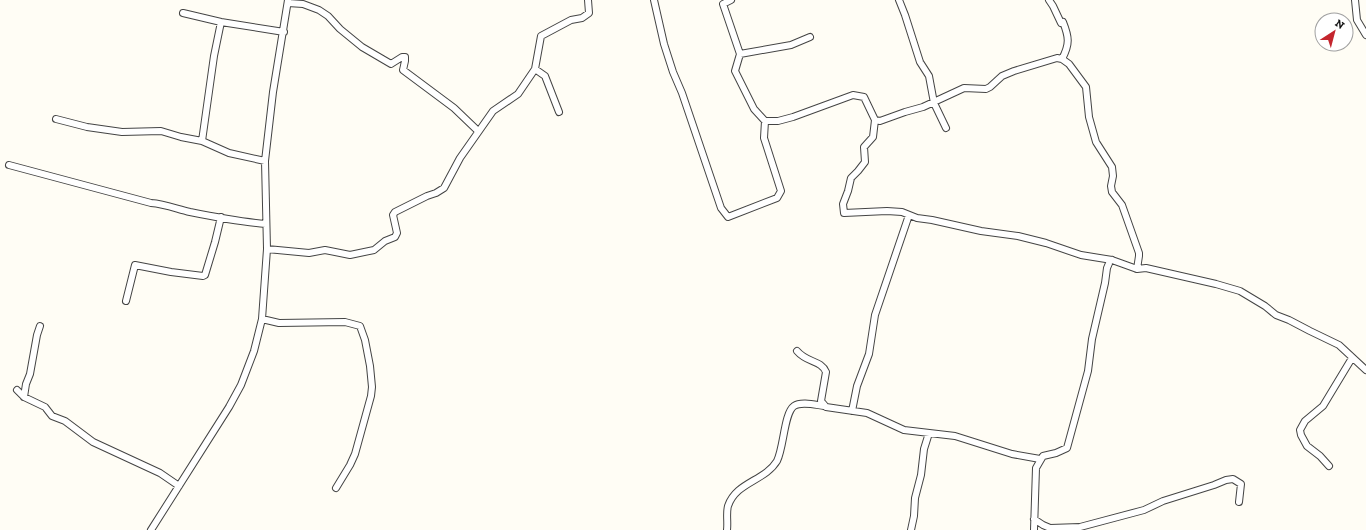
<svg xmlns="http://www.w3.org/2000/svg" width="1366" height="530" viewBox="0 0 1366 530" font-family="'Zilla Slab',serif">
<rect width="100%" height="100%" fill="#fffdf5"/>
<g fill="none" stroke-linecap="round" stroke-linejoin="round">
<defs>
<path id="minor" d="M654 0 664 44 673 72 682 93 721 208 728 217 777 198 781 191 764 138 765 121
M731 0 723 4 740 54 735 71 754 109 765 121H778L793 117 853 95 864 97 875 120 880 121 905 112 923 107 964 88 986 89 990 87 1002 76 1014 71 1057 58 1062 59 1069 64 1086 87 1089 117 1096 142 1112 167 1113 176 1111 186 1112 192 1122 205 1139 253V256L1137 269
M899 0 905 15 920 62 929 76 934 103 946 128
M1049 0 1053 6 1061 23 1063 22C1069 37 1070 44 1062 59
M1355 0 1357 20 1366 35
M288 3 303 4 319 10 328 16 340 29 362 47 391 64 402 57H405V61L403 70 454 108 478 131
M183 13 221 22 284 32
M221 22 214 56 202 141 229 153 265 161
M740 54 791 45 810 37
M535 69 545 76 559 112
M56 119 87 127 122 132 161 131 181 137 202 141
M875 120 873 137 864 147 865 162 858 171 851 178 848 191 843 204 844 213 887 211 902 212 917 218 932 220 981 231 1018 236 1046 243 1081 255 1112 260 1137 269 1146 268 1216 284 1240 291 1265 306 1276 315 1289 320 1310 331 1339 345 1366 370
M9 165 151 203C165 204 177 209 190 212 215 217 241 222 266 224
M267 249 309 253 325 250 350 255 374 250 385 241 395 237 397 233 393 215 395 212 427 196 436 193 444 188 460 158 493 111 518 94 535 69 541 36 571 20 582 18 589 13 588 0
M126 301 135 265 171 272 203 276 205 275 215 242 221 217
M262 319 279 323 345 322 360 326 365 340 370 366 372 387 371 396 355 454 350 465 336 488
M797 351C807 363 821 360 826 372L821 401 826 407 867 413 904 430 955 436 1012 454 1040 459
M17 390 24 397 45 407 52 416 65 421 93 442 160 473 179 486
M24 397 26 384 30 374 37 335 40 326
M852 411 857 386 869 354 875 315 909 215
M1329 466 1320 456 1307 446 1301 435 1300 430 1305 421 1323 406 1352 358
M1034 519 1043 525 1050 528 1080 527 1144 510 1163 501 1214 485 1226 480 1233 479 1241 484 1239 502
M151 530 229 407 241 385 254 351 262 319 267 249 265 161 273 92 288 0
M727 530C728 522 726 513 728 506 736 482 765 481 777 461 784 447 784 413 794 406 801 401 816 405 824 406
M911 530 914 516 915 498 921 475 924 449 929 433
M1034 530 1036 468 1043 456 1056 453 1067 448 1088 371 1092 339 1105 283 1107 268 1110 261 1112 260"/>
</defs>
<use href="#minor" stroke="#444" stroke-width="8"/>
<use href="#minor" stroke="#fff" stroke-width="6"/>
</g>
<g transform="translate(1334 32) rotate(36)"><circle r="19" fill="#ffffff" stroke="#a0a0a0"/>
<path d="M0-3L7 15L0 10L-7 15Z" fill="#c4262e"/>
<text y="-6" font-size="11" font-weight="bold" text-anchor="middle" fill="#111111">N</text>
</g>
</svg>
